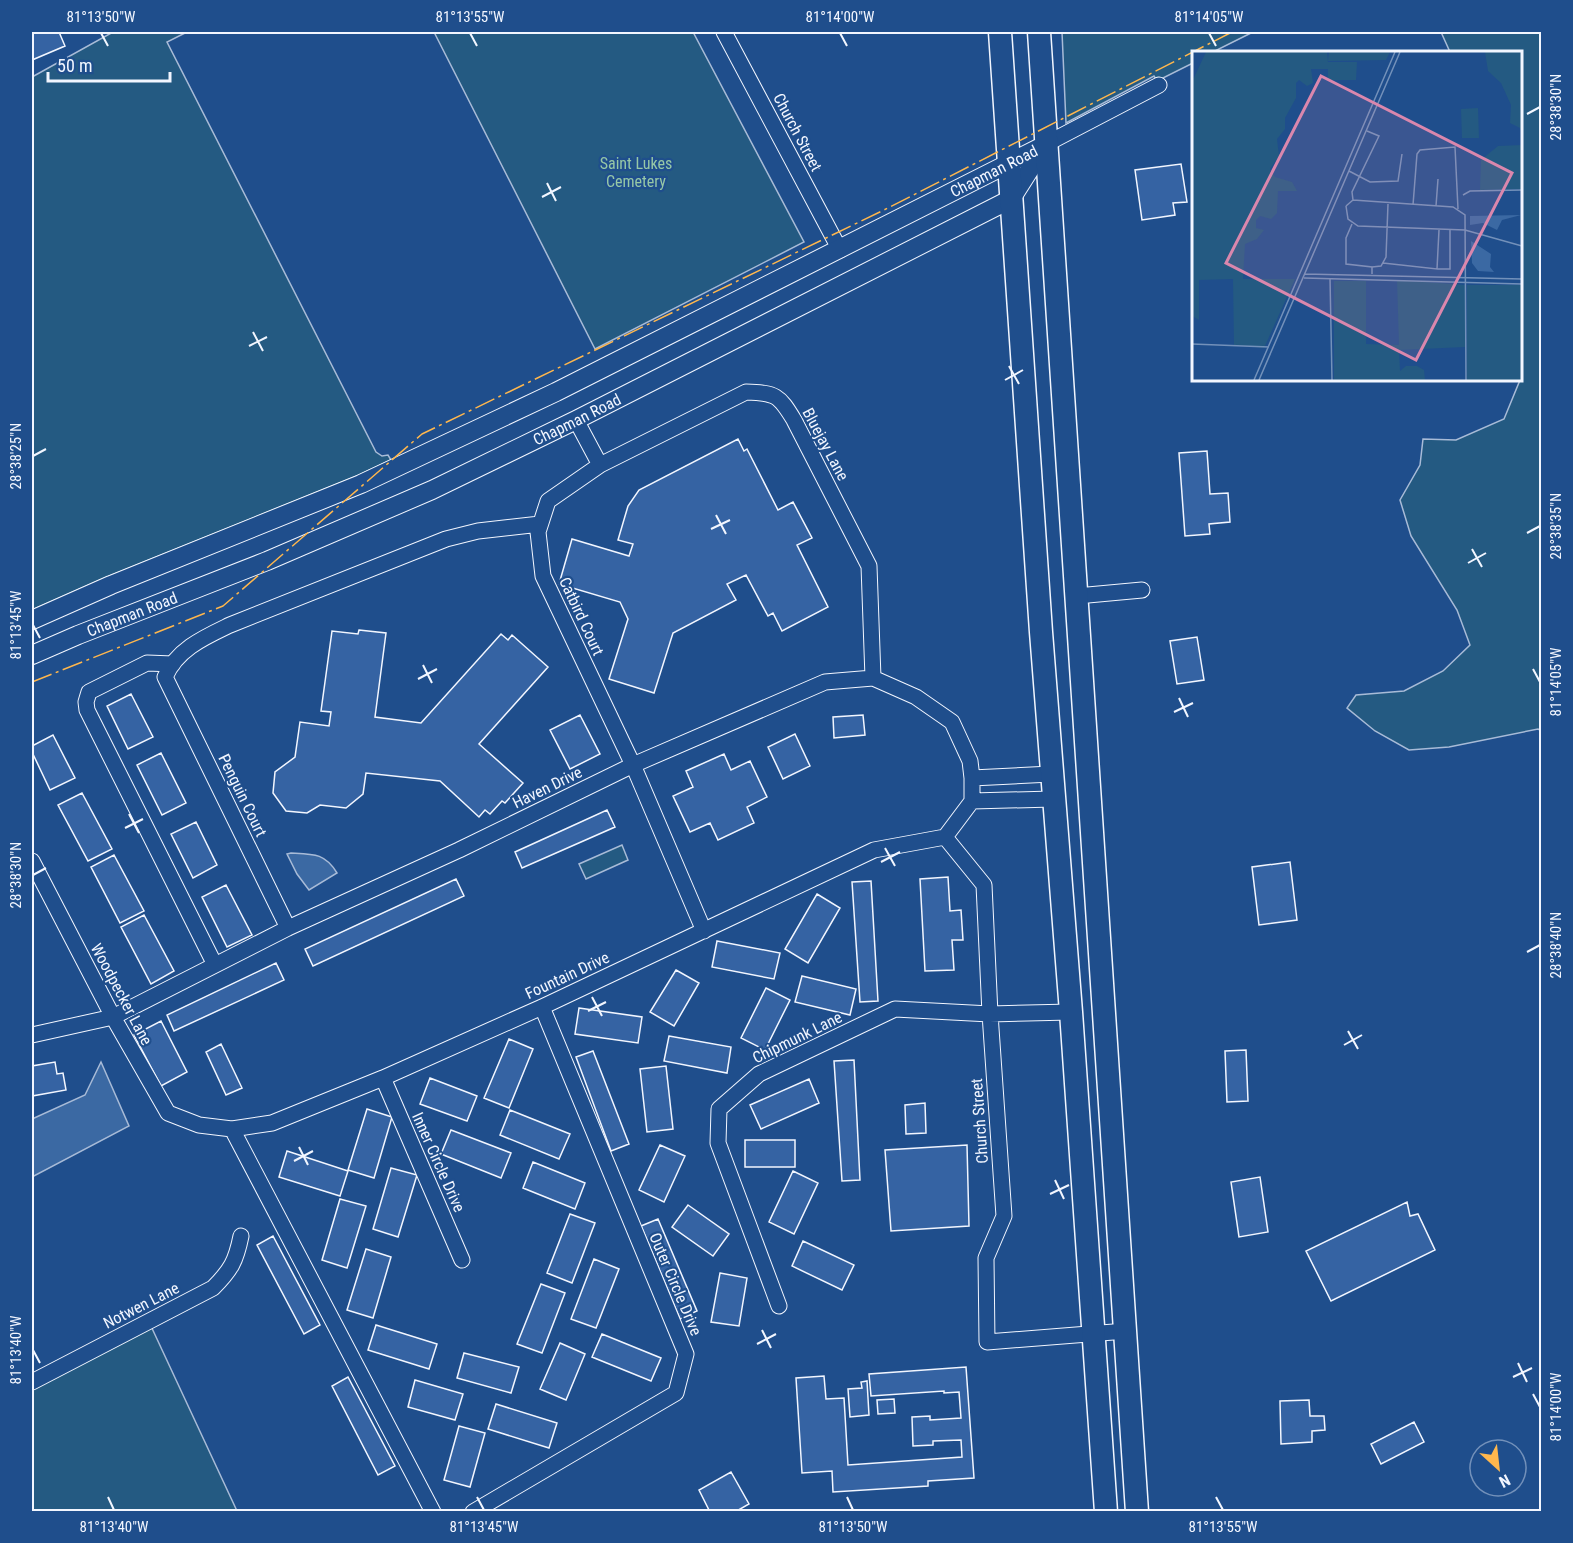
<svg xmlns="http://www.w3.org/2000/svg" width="1573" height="1543" viewBox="0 0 1573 1543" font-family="'Roboto Condensed',sans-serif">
<rect width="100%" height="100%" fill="#1f4e8c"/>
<path fill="#245a82" stroke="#a8bbd7" stroke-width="1.5" d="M113 32H187L167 42 376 452 382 456 388 455 391 460 357 476 107 577 32 610V77Z
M434 32H693L804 242 595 349Z
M1062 32H1253L1213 52H1194L1193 63 1157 81 1154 76 1066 123Z
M1441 32H1541L1542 731 1538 729 1449 747 1409 750 1375 731 1347 708 1356 695 1404 691 1443 671 1470 645 1457 610 1411 536 1400 500 1420 465 1423 439 1456 440 1504 419 1520 380V52H1450Z
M622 845 628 860 586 879 579 864Z
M150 1324 237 1511 32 1512V1387Z"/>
<path fill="#3b69a3" stroke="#a8bbd7" stroke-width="1.5" d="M291 853C313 854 325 853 337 873L309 890 297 874 287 854Z
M101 1062 129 1126 32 1177V1119L85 1095Z"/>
<path fill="#3563a3" stroke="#f2f6ff" stroke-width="1.5" d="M32 32H59L65 46 32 60Z
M1181 164 1187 202 1173 203 1175 215 1142 220 1135 170Z
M738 439 744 451 747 449 778 510 793 502 812 538 797 545 828 607 782 631 773 613 768 616 746 575 727 584 736 600 673 633 654 693 609 679 628 619 620 602 559 584 572 539 629 556 633 544 618 540 628 506 639 490Z
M1207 451 1210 494 1228 493 1230 522 1209 524 1210 534 1185 536 1179 453Z
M359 630 386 633 375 717 421 723 501 634 508 640 512 635 548 667 479 744 523 783 505 803 502 801 490 814 485 810 479 817 440 781 366 773 363 794 346 808 320 805 307 813 286 811 273 793 275 772 295 757 300 722 329 726 331 712 321 711 332 631 358 634Z
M1197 637 1204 680 1177 684 1170 641Z
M131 694 153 737 128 749 107 706Z
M580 715 600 754 570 769 550 730Z
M863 715 865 735 834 738 833 717Z
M795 734 810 766 783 779 768 747Z
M53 735 75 778 50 790 32 752V746Z
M161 753 186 803 162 815 137 765Z
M724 754 731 770 750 761 767 797 747 807 754 823 718 840 710 823 690 832 673 796 693 787 686 771Z
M82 793 112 849 88 861 58 805Z
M607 810 615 827 522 868 515 852Z
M196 822 217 865 193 878 171 834Z
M114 855 144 911 120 923 91 867Z
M1290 862 1297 920 1259 925 1252 867Z
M948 877 950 911 961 910 963 940H952L954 970 925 971 920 879Z
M456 879 464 896 313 966 305 949Z
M871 881 878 1001 860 1002 852 882Z
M226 885 252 935 227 947 202 897Z
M817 894 840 908 808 963 785 949Z
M144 915 174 971 151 984 121 927Z
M717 941 780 953 774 979 712 967Z
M276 963 284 980 174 1031 167 1015Z
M676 970 699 983 674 1026 650 1012Z
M802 976 856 989 850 1015 795 1002Z
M766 988 790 1000 765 1050 741 1038Z
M579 1008 642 1017 638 1043 575 1034Z
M161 1021 187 1072 161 1086 134 1035Z
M669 1036 731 1047 727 1073 664 1061Z
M509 1039 533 1049 509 1108 484 1098Z
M221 1044 242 1088 226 1095 206 1052Z
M1246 1050 1248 1101 1227 1102 1225 1051Z
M593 1051 629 1144 611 1151 576 1057Z
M854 1060 860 1180 842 1181 834 1061Z
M55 1062 57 1074 63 1073 66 1090 32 1096V1066Z
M666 1066 673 1129 647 1132 640 1069Z
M430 1078 477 1096 467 1121 420 1104Z
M809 1079 819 1103 761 1129 750 1105Z
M925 1103 926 1133 906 1134 905 1105Z
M367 1109 392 1117 374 1178 348 1170Z
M510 1110 570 1134 559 1159 500 1135Z
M451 1130 511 1153 501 1178 441 1154Z
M745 1140H795V1167H745Z
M660 1145 685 1156 664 1202 639 1190Z
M967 1145 969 1226 891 1231 885 1150Z
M287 1151 348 1171 340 1196 279 1177Z
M533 1162 585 1183 575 1209 523 1188Z
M391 1168 417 1175 398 1237 373 1229Z
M793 1171 818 1183 794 1234 769 1222Z
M1260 1177 1268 1232 1239 1237 1231 1182Z
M340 1199 366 1206 347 1268 322 1260Z
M1407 1202 1410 1216 1418 1214 1435 1250 1331 1301 1306 1251Z
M688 1205 729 1234 713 1256 672 1227Z
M570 1214 595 1223 572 1283 547 1273Z
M658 1219 697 1311 680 1319 641 1226Z
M273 1236 320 1325 304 1334 257 1245Z
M803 1241 854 1265 842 1290 792 1266Z
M366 1249 391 1257 373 1318 347 1310Z
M594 1259 619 1269 596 1328 571 1319Z
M720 1273 747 1278 739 1326 711 1322Z
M541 1284 565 1293 542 1353 517 1344Z
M376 1325 437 1344 429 1369 368 1350Z
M602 1334 661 1358 651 1381 592 1357Z
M560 1343 585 1354 566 1400 540 1389Z
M464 1353 519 1367 511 1393 457 1378Z
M966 1367 974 1478 928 1481V1486L833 1492 832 1471 802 1473 796 1378 824 1376 826 1399 844 1398 848 1465 962 1457 961 1440 933 1441V1445L913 1446 912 1417 930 1416V1420L961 1418 959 1392 944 1393V1391L871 1396 869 1374Z
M348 1377 395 1466 378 1475 332 1386Z
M415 1380 463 1394 455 1420 408 1407Z
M867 1381 869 1415 850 1417 848 1389 862 1388 861 1382Z
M894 1399 895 1413 878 1414 877 1400Z
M1309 1400 1310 1416H1324L1325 1430 1312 1431V1442L1281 1444 1280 1401Z
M496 1404 557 1423 549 1448 488 1429Z
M1414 1422 1424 1442 1381 1464 1371 1444Z
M459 1426 485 1433 470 1487 444 1480Z
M731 1472 749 1504 735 1512H710L699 1490Z"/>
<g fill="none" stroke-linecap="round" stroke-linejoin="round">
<defs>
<path id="minor" d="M724 32 840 250
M1046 144 1159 85
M576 420 600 465 746 392C776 393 779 395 794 420L869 566 873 678
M600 465 548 501 538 532 543 576 633 765 704 931
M1077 596 1142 590
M173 664 147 663 89 692 86 702 87 710 215 965
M972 778 1051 774
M972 801 1053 799
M32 861 113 1017 168 1113 199 1125 232 1129 272 1123 383 1078 542 1007 874 850 945 837
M288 928 165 677C177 649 205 637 230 625L446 539 478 531 540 524
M32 1035 113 1017 288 928 459 850 633 765 825 682 873 678 916 697 952 722 970 761 972 778V801L945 837 984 885 990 1014 1004 1216 986 1258 987 1342 1126 1331
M383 1078 462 1260
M232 1129 433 1512
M779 1306 718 1143 719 1109 759 1074 895 1009 990 1014 1071 1012
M32 1382 213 1288C231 1270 236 1261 241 1236
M473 1512 676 1393 686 1354 542 1007"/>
<g id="tertiary">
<path id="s1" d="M32 620 111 585 361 484 556 392 1045 145"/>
<path id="s2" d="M32 655 78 635 267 561 432 490 576 420 1011 199 1046 144"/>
</g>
<path id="primary" d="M1000 32 1041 632 1071 1012 1106 1512
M1039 32 1137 1512"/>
</defs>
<use href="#minor" stroke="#f2f6ff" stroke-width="17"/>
<use href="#tertiary" stroke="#f2f6ff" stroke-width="20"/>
<use href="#primary" stroke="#f2f6ff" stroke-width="25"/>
<use href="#minor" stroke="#1f4e8c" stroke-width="15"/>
<use href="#tertiary" stroke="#1f4e8c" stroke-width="18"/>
<use href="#primary" stroke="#1f4e8c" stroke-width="22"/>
<path stroke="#ffb74d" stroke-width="1.5" stroke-dasharray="21 4.5 3 4.5" stroke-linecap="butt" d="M32 682 223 606 422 434 888 208 1232 32"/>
</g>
<path fill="none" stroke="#f2f6ff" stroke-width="2" d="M101 33 108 46M470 33 477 46M840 33 847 46M1209 33 1216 46M1527 114 1540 107M547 183 556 201M542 197 561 187M253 332 263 351M249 346 267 337M1009 366 1019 384M1005 380 1023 370M33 456 46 449M716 515 726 534M711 529 730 520M1527 533 1540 526M1472 549 1482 567M1468 563 1486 553M33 625 40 638M423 665 432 683M1533 669 1540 682M418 679 437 669M1179 698 1188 717M1174 712 1193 703M129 814 139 833M125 828 143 819M885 848 895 866M881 862 900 852M33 875 46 868M1527 952 1540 945M592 997 602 1016M588 1011 606 1002M1348 1031 1358 1049M1344 1045 1362 1035M299 1147 308 1165M294 1161 313 1151M1055 1180 1064 1199M1050 1194 1069 1185M762 1330 771 1348M757 1344 776 1334M33 1350 40 1363M1518 1363 1527 1382M1513 1377 1532 1368M1533 1394 1540 1407M108 1497 114 1510M477 1497 484 1510M847 1497 853 1510M1216 1497 1223 1510"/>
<g text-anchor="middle" stroke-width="4.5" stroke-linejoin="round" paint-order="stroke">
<g font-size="16" fill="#f2f6ff" stroke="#1f4e8c">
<text transform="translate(798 132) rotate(62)" y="6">Church Street</text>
<text dy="6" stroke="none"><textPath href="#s1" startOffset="1062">Chapman Road</textPath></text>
<text dy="6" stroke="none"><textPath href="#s2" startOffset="594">Chapman Road</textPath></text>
<text transform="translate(826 444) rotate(62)" y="6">Bluejay Lane</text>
<text dy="6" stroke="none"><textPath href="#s2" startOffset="108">Chapman Road</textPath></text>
<text transform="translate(582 616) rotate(65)" y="6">Catbird Court</text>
<text transform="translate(547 787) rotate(-26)" y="6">Haven Drive</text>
<text transform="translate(243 795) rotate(64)" y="6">Penguin Court</text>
<text transform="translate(567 975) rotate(-25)" y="6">Fountain Drive</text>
<text transform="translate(122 994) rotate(62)" y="6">Woodpecker Lane</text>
<text transform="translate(797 1037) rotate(-26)" y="6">Chipmunk Lane</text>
<text transform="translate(979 1121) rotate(-94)" y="6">Church Street</text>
<text transform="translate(439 1162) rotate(66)" y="6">Inner Circle Drive</text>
<text transform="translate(676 1284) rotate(67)" y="6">Outer Circle Drive</text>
<text transform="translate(141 1305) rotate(-27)" y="6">Notwen Lane</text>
</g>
<g font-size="16" fill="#97c8a6" stroke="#1f4e8c">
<text x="636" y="169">Saint Lukes<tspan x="636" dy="18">Cemetery</tspan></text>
</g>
</g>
<g transform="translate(1192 51)">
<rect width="330" height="330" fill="#1f4e8c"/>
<path d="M14 1H135L136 11H165L164 29H136V18H119L121 32 115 35 107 29 104 32V47L93 67V78L85 88 87 105 78 118 83 126 100 131 105 140H86L85 162 79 168 68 165 64 169V177L72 179 65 188 53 193 51 228H103L72 297 42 294 41 228 7 229V269L0 265V31ZM137 1H198L194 9 136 10ZM293 1H330V84L328 77 318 72 319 54 309 32 296 20ZM286 57 287 87H270L269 58ZM330 94V138L288 139 289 109 306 95ZM205 229 273 234V296L207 299 208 320 214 315H225L232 319 233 329H142V230H174V293L207 294ZM275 234H330V329H275Z" fill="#245a82"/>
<path d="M329 164 310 169 305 179 291 172 278 174V165ZM279 190 299 203 298 216 302 221 286 220 280 212Z" fill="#3b69a3"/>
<path fill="none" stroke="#7391ba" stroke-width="1.5" d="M157 120 178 131 206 130 210 103M271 144 278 140 330 139M161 149 261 156 273 164 274 329M221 154 225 103 228 99 263 96 266 158M154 155 156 168 166 175 273 179 330 195M154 155 161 149 160 141 187 85 175 80M244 155 246 128M160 173 154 187V213L180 216V223M191 212 245 218 247 179M180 216 189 215 194 206 196 153M244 218H258V179M113 223 330 228M112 227 330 233M138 227 140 329M0 293 77 296M62 329 203 1M67 329 208 1"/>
<path fill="#da87ad" fill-opacity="0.15" stroke="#da87ad" stroke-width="3" d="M129 25 320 122 224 309 34 212Z"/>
<rect width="330" height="330" fill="none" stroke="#f2f6ff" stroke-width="3"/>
</g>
<rect width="1573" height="1543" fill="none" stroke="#1f4e8c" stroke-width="66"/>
<g transform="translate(1498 1468) rotate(153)"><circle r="28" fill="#1f4e8c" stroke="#7391ba" stroke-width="1.5"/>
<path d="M0-4.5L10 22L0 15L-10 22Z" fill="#ffb74d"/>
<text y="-9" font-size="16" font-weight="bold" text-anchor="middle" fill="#f2f6ff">N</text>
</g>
<path d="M48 72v9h122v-9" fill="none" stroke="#f2f6ff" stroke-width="3"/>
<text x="57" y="72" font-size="18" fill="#f2f6ff" stroke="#1f4e8c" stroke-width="4.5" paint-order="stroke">50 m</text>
<rect x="33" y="33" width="1507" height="1477" fill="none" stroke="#f2f6ff" stroke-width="2"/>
<g font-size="15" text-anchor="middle" fill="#f2f6ff">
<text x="101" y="22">81°13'50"W</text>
<text x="470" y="22">81°13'55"W</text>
<text x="840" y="22">81°14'00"W</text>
<text x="1209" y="22">81°14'05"W</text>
<text transform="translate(1556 107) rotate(-90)" y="5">28°38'30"N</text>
<text transform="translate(16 456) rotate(-90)" y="5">28°38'25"N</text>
<text transform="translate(1556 526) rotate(-90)" y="5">28°38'35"N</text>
<text transform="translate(16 625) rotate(-90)" y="5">81°13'45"W</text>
<text transform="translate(1556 682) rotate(-90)" y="5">81°14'05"W</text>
<text transform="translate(16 875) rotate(-90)" y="5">28°38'30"N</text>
<text transform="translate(1556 945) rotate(-90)" y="5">28°38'40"N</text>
<text transform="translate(16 1350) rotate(-90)" y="5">81°13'40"W</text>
<text transform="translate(1556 1407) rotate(-90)" y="5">81°14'00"W</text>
<text x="114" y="1532">81°13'40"W</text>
<text x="484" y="1532">81°13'45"W</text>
<text x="853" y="1532">81°13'50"W</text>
<text x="1223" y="1532">81°13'55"W</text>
</g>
</svg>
